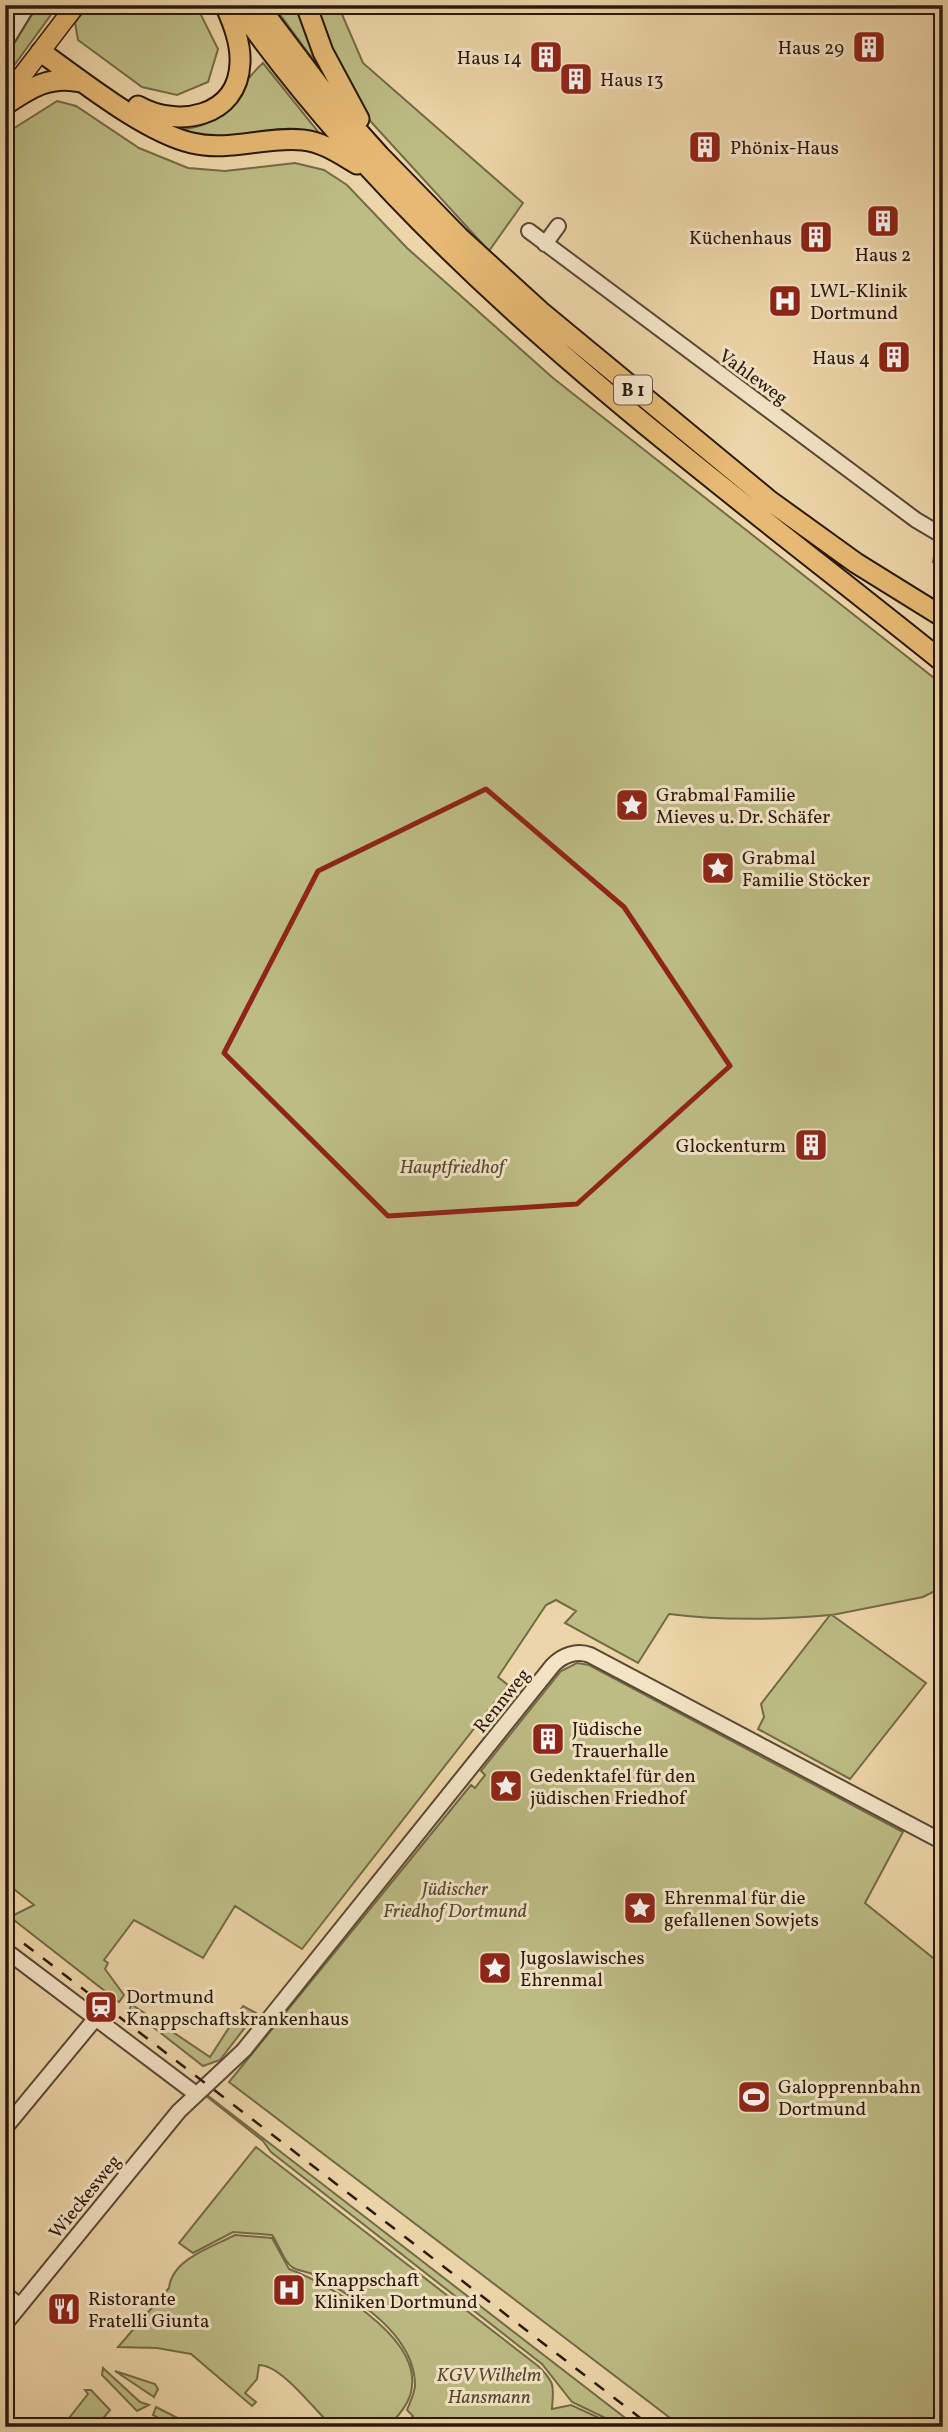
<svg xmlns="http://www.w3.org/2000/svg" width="948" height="2432" viewBox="0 0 948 2432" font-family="Vollkorn,serif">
<rect width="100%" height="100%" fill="#ecd5a8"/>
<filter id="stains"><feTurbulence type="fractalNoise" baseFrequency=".00286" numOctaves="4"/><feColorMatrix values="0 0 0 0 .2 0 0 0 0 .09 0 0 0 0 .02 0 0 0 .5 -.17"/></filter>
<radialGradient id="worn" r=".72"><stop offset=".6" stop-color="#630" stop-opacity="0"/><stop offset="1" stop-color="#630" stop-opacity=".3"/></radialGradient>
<path fill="#bcbc84" stroke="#746a48" stroke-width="2" d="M38 5H58L5 78V57Z
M88 5H196L218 49 208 82 177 95 142 87 78 40 75 23Z
M273 5H338L363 63 523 203 489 251 309 54Z
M263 63 320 134 283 131 214 139 177 130C186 129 198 128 205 124 230 111 242 81 263 63Z
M57 101 76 106 139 148 188 168 225 171 295 163 324 170 347 185 407 248 553 378 943 685V1587L923 1597 832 1615 926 1683 850 1779 758 1729 764 1717 761 1704 830 1615C776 1620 724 1621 669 1614L638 1663 565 1623 576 1611 556 1600 546 1605 498 1677 508 1685 302 1949 235 1906 203 1958 134 1920 104 1960 108 1963 105 1969 124 1995 119 2002 10 1917 34 1905 5 1882V134Z
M941 542 943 543V606C934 592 938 580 942 565L933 562 936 546Z
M577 1663 589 1665 903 1832 865 1903 943 1966V2427H682L229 2082 471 1785 475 1788 485 1775 481 1771 561 1671Z
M131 2004 210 2057 243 2006 256 2013 220 2060 203 2066 130 2009Z
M206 2096 207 2095 637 2427H624L572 2402 542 2364 271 2152 263 2141Z
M256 2147 538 2366C557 2384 553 2388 552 2409L571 2405 619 2427H404L413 2416 407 2410C410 2402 415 2393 415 2385 415 2334 352 2295 312 2274 306 2271 297 2271 292 2267 283 2261 279 2244 272 2235L233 2232 193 2253 179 2243Z
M235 2235 272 2238 289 2269C329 2284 418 2335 412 2386 411 2402 399 2415 388 2427H333C315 2411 282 2365 259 2365L257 2379 245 2393 256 2402 252 2406 191 2354 157 2348 118 2347 169 2288C172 2259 212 2247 235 2235Z
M103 2368 140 2402 149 2405 137 2411 102 2375Z
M115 2371 155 2384 158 2389 154 2397Z
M85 2390H91L110 2410 96 2427H62L88 2394Z
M156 2407 195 2427H175L153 2415Z"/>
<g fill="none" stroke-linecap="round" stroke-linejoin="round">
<defs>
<path id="minor" d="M5 43 28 5
M529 231 916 520 943 536
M545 244 558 226
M5 1950 196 2094
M5 2128 95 2019
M5 2294 20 2306
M5 2324 179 2111 244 2050 553 1665C563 1655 577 1650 590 1655L943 1842"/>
<path id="major" d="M5 98 76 5"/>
<path id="highway" d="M237 5C423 270 693 461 943 662
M258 5 329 99 380 156 459 237 540 311 770 501 856 563 943 617
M306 5 323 52 359 119
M41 52C82 81 145 132 192 143 229 152 266 136 303 140 323 142 340 154 357 164
M5 105C30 88 50 75 81 82
M138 106C177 128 238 118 240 63 241 43 233 23 225 5"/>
</defs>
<use href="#minor" stroke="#5b4834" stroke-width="18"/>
<use href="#major" stroke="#2b190d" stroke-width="21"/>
<use href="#highway" stroke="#2b190d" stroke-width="23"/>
<use href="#minor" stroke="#f3e4c6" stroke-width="14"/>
<use href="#major" stroke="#e6ba74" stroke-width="18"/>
<use href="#highway" stroke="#e6ba74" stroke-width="19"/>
<path stroke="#2b190d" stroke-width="2.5" stroke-dasharray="12 12" stroke-linecap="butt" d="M5 1929 652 2427"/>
</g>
<path fill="none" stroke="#8f2418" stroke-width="5" stroke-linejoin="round" d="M486 789 624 907 730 1066 577 1204 388 1216 224 1053 318 871Z"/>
<defs>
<symbol id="building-square" viewBox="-11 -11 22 22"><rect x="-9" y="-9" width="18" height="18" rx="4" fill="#8f2418" stroke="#f3e4c6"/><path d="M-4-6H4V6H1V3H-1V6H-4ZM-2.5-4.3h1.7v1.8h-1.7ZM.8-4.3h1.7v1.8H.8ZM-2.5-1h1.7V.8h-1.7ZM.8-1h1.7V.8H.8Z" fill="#fff"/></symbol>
<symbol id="hospital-square" viewBox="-11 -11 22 22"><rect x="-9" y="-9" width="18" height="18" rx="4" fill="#8f2418" stroke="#f3e4c6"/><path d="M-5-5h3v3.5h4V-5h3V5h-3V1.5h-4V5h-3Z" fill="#fff"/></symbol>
<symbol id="sight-square" viewBox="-11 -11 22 22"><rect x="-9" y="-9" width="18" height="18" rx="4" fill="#8f2418" stroke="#f3e4c6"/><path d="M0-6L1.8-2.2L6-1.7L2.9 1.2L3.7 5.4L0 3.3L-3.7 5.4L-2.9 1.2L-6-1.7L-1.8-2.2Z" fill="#fff"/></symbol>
<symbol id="station-square" viewBox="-11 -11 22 22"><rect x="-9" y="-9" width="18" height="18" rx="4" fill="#8f2418" stroke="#f3e4c6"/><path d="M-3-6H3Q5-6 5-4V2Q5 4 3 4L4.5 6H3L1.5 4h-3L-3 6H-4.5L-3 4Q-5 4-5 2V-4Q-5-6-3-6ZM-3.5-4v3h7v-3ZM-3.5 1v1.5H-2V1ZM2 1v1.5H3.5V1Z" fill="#fff"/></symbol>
<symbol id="stadium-square" viewBox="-11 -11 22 22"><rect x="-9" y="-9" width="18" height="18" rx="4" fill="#8f2418" stroke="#f3e4c6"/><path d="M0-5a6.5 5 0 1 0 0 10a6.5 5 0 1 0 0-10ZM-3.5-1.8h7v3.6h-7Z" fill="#fff"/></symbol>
<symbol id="restaurant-square" viewBox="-11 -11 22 22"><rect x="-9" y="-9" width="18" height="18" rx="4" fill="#8f2418" stroke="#f3e4c6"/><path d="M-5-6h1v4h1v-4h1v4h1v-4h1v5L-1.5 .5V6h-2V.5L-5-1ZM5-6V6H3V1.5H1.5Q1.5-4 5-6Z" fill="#fff"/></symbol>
</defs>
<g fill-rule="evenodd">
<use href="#building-square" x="850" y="28" width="38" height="38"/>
<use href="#building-square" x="527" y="38" width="38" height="38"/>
<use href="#building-square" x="557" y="60" width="38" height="38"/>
<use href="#building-square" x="686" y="128" width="38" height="38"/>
<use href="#building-square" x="864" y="202" width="38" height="38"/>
<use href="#building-square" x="797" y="218" width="38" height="38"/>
<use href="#hospital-square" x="766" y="282" width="38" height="38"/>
<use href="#building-square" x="875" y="338" width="38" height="38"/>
<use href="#sight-square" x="613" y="786" width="38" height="38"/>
<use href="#sight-square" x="699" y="849" width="38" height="38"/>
<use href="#building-square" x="792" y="1126" width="38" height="38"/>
<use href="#building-square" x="529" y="1720" width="38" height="38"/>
<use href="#sight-square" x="487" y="1767" width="38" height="38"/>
<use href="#sight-square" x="621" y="1889" width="38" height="38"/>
<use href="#sight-square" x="476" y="1949" width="38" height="38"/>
<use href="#station-square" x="82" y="1988" width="38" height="38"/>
<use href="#stadium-square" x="735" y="2078" width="38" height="38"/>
<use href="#hospital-square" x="270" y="2271" width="38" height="38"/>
<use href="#restaurant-square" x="45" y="2290" width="38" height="38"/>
</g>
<g text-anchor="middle" stroke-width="6" stroke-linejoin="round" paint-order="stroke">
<rect fill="#f3e4c6" stroke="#675644" stroke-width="2" x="614" y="375.5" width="38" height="29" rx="5"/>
<g font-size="18" font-weight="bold" fill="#2b190d">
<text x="633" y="396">B 1</text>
</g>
<g font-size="19" fill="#2b190d" stroke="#f3e4c6" text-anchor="start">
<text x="844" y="54" text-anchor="end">Haus 29</text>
<text x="522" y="64" text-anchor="end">Haus 14</text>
<text x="600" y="86">Haus 13</text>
<text x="730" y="154">Phönix-Haus</text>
<text x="792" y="244" text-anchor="end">Küchenhaus</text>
<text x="883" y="261" text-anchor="middle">Haus 2</text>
<text x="810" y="297">LWL-Klinik<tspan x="810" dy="22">Dortmund</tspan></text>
<text x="870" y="364" text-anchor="end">Haus 4</text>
<text x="656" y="801">Grabmal Familie<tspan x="656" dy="22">Mieves u. Dr. Schäfer</tspan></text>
<text x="742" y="864">Grabmal<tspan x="742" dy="22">Familie Stöcker</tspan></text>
<text x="786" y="1152" text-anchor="end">Glockenturm</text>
<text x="572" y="1735">Jüdische<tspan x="572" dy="22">Trauerhalle</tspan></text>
<text x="530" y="1782">Gedenktafel für den<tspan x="530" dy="22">jüdischen Friedhof</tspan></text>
<text x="664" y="1904">Ehrenmal für die<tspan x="664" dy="22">gefallenen Sowjets</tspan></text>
<text x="520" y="1964">Jugoslawisches<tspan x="520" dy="22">Ehrenmal</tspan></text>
<text x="126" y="2003">Dortmund<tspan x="126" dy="22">Knappschaftskrankenhaus</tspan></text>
<text x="778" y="2093">Galopprennbahn<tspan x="778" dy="22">Dortmund</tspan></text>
<text x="314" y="2286">Knappschaft<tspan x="314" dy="22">Kliniken Dortmund</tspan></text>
<text x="88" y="2305">Ristorante<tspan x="88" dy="22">Fratelli Giunta</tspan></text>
</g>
<g font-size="19" fill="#2b190d" stroke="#f3e4c6">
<text transform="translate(754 376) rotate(36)" y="7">Vahleweg</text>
<text transform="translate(501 1700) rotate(-51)" y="7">Rennweg</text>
<text transform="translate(84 2196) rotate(-51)" y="7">Wieckesweg</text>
</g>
<g font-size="19" font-style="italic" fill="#564a31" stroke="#f3e4c6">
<text x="452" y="1173">Hauptfriedhof</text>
<text x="455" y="1895">Jüdischer<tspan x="455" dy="22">Friedhof Dortmund</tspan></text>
<text x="489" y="2381">KGV Wilhelm<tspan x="489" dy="22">Hansmann</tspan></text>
</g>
</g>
<rect width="948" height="2432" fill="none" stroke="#ecd5a8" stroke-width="28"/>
<rect x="7" y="7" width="934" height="2418" fill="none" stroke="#2b190d" stroke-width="3.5"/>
<rect x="14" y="14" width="920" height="2404" fill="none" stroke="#2b190d" stroke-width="2"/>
<rect width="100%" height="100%" filter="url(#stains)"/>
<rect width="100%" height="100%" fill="url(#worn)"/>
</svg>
